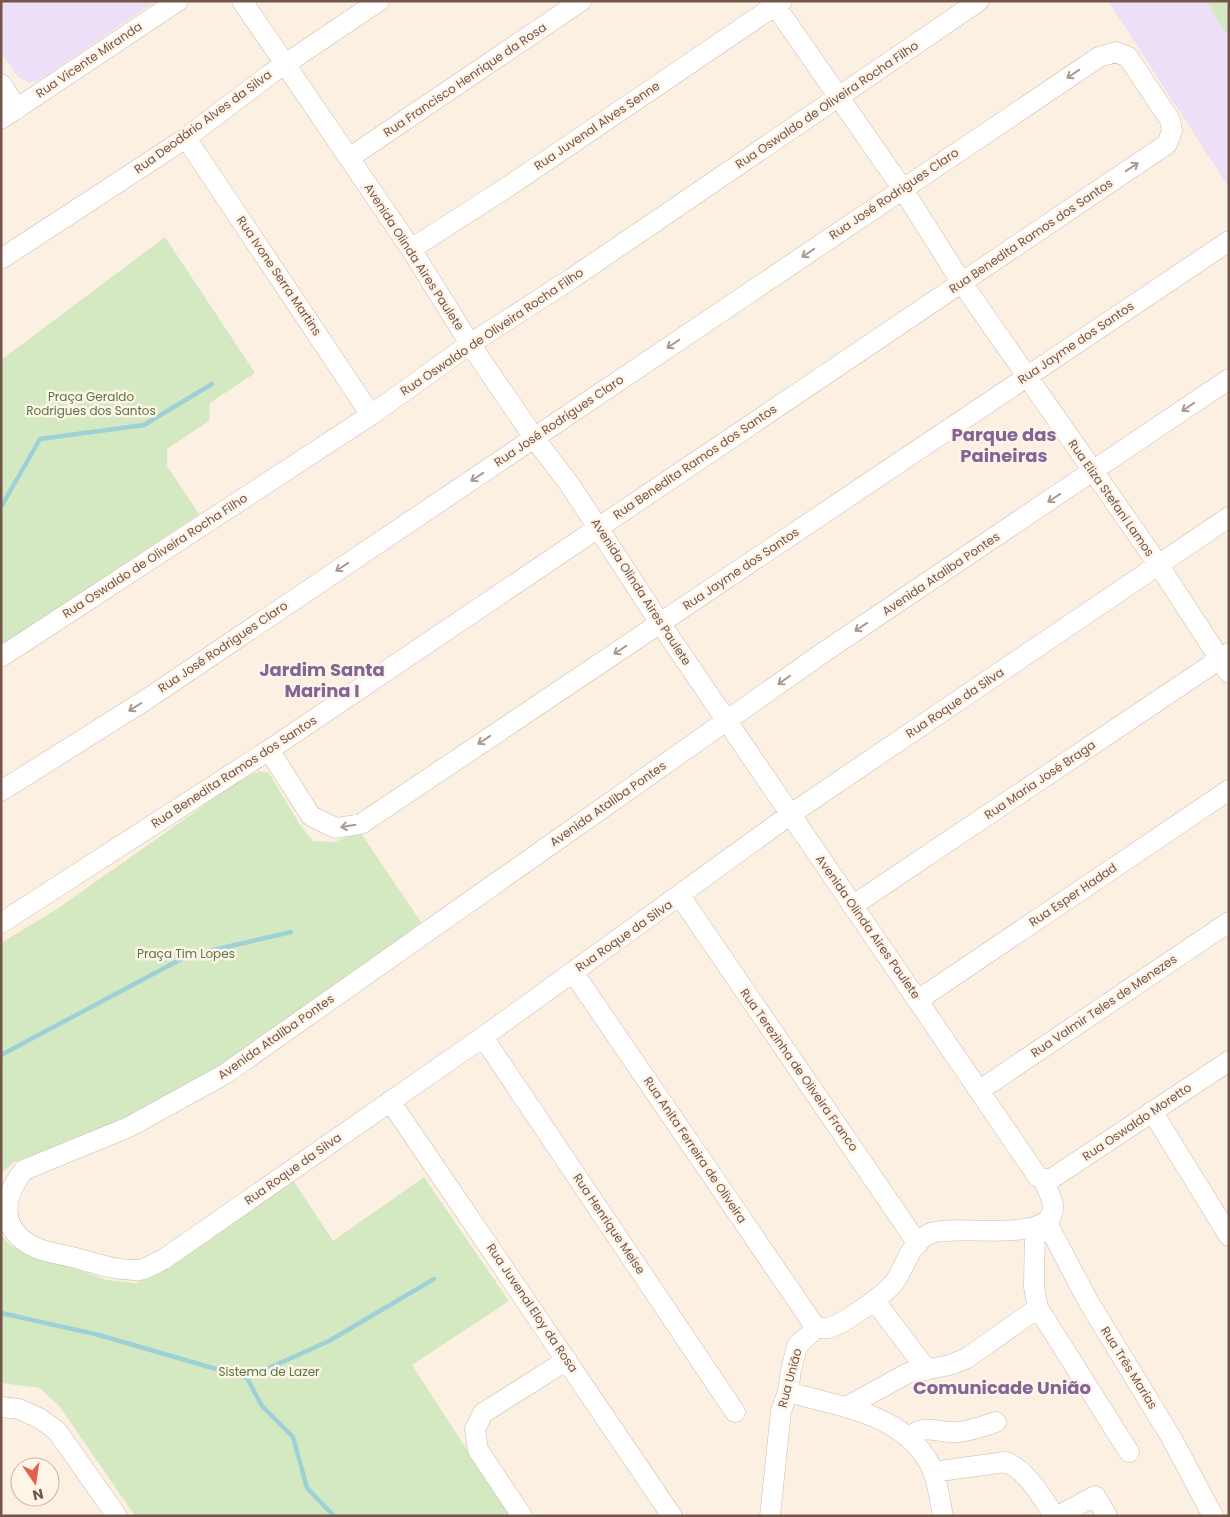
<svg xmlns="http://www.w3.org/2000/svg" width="1230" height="1517" viewBox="0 0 1230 1517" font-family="Poppins,sans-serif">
<rect width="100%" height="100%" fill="#fcf0e2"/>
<path fill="#eddff8" d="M1 1H156L41 79 29 83 18 77 1 53Z
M1108 1H1206L1229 38V188Z"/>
<path fill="#d4e9c1" d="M1206 1H1229V38Z
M165 237 255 373 210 403 209 421 167 449V466L199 514 1 646V360Z
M259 771 269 773 300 825 313 841 334 842 360 832 421 922C337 986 253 1051 161 1100 115 1125 63 1143 14 1162L1 1174V943L57 909 233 785Z
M424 1177 509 1301 412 1365 510 1516H135L60 1407 40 1388 1 1383V1235L11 1246 107 1280 135 1283 160 1273 293 1180 333 1241Z"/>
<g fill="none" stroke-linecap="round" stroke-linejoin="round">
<path stroke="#9ed1d6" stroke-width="4.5" d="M1 507 40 439 144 425 212 384
M1 1055 187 956 291 932
M1 1313 99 1335 247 1378 329 1341 434 1279
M247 1378 262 1406 293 1437 307 1488 334 1516"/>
<defs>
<path id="minor" d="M242 1 411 249 470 344 535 439 570 485 660 623 1038 1177 1043 1179
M772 1 902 188 962 283 1158 564 1229 673
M1 84 17 109
M1 119 178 1
M186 138 371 415
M349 158 581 1
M411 249 509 186 782 1
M1 259 186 138 269 75 379 1
M1229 379 824 652 225 1074 129 1127 24 1170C0 1200 0 1233 39 1249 51 1253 64 1255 76 1258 97 1264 117 1271 139 1270 147 1269 157 1262 164 1259L483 1037 791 814 1229 517
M1 657 371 415 470 344 571 279 979 1
M269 750 311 816 336 828 361 824 1229 241
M1 791 144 701 1099 57 1116 52 1128 57 1170 120 1172 131 1167 144 269 750 1 923
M680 896 918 1244
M852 906 1229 653
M573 972 816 1328
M918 1000 1229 790
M483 1037 735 1412
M980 1090 1229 922
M390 1101 672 1516
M1152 1111 1229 1236
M1043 1179H1051L1229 1061
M1046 1221 1088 1301 1171 1437 1213 1516
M1035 1227 1034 1287 1038 1308 1129 1452
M875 1301 927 1370
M788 1392C840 1407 909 1414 933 1471 938 1484 940 1501 943 1516
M848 1406 908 1373 950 1365 967 1358 1038 1308
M1 1407 19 1409 39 1418 57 1431 117 1516
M908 1437C929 1422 936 1434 958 1432 971 1431 984 1426 996 1422
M933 1472 1005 1462C1024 1467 1044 1499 1054 1516
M522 1516 478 1450 475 1429 483 1413 567 1360
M770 1516 781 1411 788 1392 791 1370 797 1346 816 1328C820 1328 824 1328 828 1328 844 1324 886 1294 896 1280 905 1265 911 1243 929 1234 952 1222 1056 1247 1053 1205 1052 1197 1046 1187 1043 1179
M1058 1516 1095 1496 1107 1516"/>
</defs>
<use href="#minor" stroke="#cfb9ac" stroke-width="21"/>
<use href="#minor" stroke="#fff" stroke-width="20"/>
</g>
<defs><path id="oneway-shaft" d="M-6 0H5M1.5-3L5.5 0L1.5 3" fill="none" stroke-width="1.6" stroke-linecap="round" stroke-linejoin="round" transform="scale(1.25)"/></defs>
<g stroke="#ab9992">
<use href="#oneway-shaft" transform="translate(1073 74) rotate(146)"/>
<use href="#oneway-shaft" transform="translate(1132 167) rotate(-34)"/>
<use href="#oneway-shaft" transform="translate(808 253) rotate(146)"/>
<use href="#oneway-shaft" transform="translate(673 344) rotate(146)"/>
<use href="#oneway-shaft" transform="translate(1188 407) rotate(146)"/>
<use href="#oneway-shaft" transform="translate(477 477) rotate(146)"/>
<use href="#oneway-shaft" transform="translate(1054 498) rotate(146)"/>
<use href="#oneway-shaft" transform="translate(342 567) rotate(146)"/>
<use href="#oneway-shaft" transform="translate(861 627) rotate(146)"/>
<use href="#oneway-shaft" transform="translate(620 650) rotate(146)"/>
<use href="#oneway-shaft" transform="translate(784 680) rotate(145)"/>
<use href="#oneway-shaft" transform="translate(135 707) rotate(148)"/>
<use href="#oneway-shaft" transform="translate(484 740) rotate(146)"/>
<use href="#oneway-shaft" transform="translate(348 826) rotate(171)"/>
</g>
<g text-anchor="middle" stroke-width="5" stroke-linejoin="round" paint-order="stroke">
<g font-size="12" fill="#735549" stroke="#fff4e8">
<text transform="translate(89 60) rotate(-34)" y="4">Rua Vicente Miranda</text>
<text transform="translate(465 80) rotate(-34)" y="4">Rua Francisco Henrique da Rosa</text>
<text transform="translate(827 105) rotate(-34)" y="4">Rua Oswaldo de Oliveira Rocha Filho</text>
<text transform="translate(203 122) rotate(-36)" y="4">Rua Deodário Alves da Silva</text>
<text transform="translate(597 126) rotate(-34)" y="4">Rua Juvenal Alves Senne</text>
<text transform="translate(894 194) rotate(-34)" y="4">Rua José Rodrigues Claro</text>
<text transform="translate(1031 236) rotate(-34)" y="4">Rua Benedita Ramos dos Santos</text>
<text transform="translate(414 257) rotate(57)" y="4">Avenida Olinda Aires Paulete</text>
<text transform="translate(279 276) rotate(56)" y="4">Rua Ivone Serra Martins</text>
<text transform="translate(492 332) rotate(-34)" y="4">Rua Oswaldo de Oliveira Rocha Filho</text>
<text transform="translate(1076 343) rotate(-34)" y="4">Rua Jayme dos Santos</text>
<text transform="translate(559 421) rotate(-34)" y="4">Rua José Rodrigues Claro</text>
<text transform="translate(695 462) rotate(-34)" y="4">Rua Benedita Ramos dos Santos</text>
<text transform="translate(1111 498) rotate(55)" y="4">Rua Eliza Stefani Lamos</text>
<text transform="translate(155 556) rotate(-33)" y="4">Rua Oswaldo de Oliveira Rocha Filho</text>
<text transform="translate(741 569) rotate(-34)" y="4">Rua Jayme dos Santos</text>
<text transform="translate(941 574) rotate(-34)" y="4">Avenida Ataliba Pontes</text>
<text transform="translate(641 592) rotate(57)" y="4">Avenida Olinda Aires Paulete</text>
<text transform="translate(223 647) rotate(-34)" y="4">Rua José Rodrigues Claro</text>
<text transform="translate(955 703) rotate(-34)" y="4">Rua Roque da Silva</text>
<text transform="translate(234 772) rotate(-33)" y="4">Rua Benedita Ramos dos Santos</text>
<text transform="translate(1040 780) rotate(-34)" y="4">Rua Maria José Braga</text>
<text transform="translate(608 804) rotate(-35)" y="4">Avenida Ataliba Pontes</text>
<text transform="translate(1073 895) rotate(-34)" y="4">Rua Esper Hadad</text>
<text transform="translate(868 927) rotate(55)" y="4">Avenida Olinda Aires Paulete</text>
<text transform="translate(624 936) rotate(-35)" y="4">Rua Roque da Silva</text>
<text transform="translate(1104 1006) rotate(-34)" y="4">Rua Valmir Teles de Menezes</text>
<text transform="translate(276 1037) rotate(-35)" y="4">Avenida Ataliba Pontes</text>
<text transform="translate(799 1070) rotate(55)" y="4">Rua Terezinha de Oliveira Franco</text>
<text transform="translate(1137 1122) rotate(-34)" y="4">Rua Oswaldo Moretto</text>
<text transform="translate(695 1150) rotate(56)" y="4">Rua Anita Ferreira de Oliveira</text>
<text transform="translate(293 1169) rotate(-35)" y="4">Rua Roque da Silva</text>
<text transform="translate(609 1224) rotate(56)" y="4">Rua Henrique Meise</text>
<text transform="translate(532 1308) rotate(56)" y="4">Rua Juvenal Eloy da Rosa</text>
<text transform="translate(1129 1368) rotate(58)" y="4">Rua Três Marias</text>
<text transform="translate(790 1378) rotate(-75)" y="4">Rua União</text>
</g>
<g font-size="12" fill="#557842" stroke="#fff4e8">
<text x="91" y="401">Praça Geraldo<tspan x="91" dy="14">Rodrigues dos Santos</tspan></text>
<text x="186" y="958">Praça Tim Lopes</text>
<text x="269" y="1376">Sistema de Lazer</text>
</g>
<g font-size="18" font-weight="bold" fill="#826596" stroke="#fff4e8">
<text x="1004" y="441">Parque das<tspan x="1004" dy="21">Paineiras</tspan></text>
<text x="322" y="676">Jardim Santa<tspan x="322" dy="21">Marina I</tspan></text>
<text x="1002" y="1394">Comunicade União</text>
</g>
</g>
<rect width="1230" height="1517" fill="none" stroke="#735549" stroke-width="5"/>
<g transform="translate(35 1482) rotate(167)"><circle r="24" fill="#fff4e8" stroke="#c7b4a8"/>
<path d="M0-4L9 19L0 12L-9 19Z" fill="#e3614a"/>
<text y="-8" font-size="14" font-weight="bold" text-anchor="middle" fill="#735549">N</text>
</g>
</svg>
